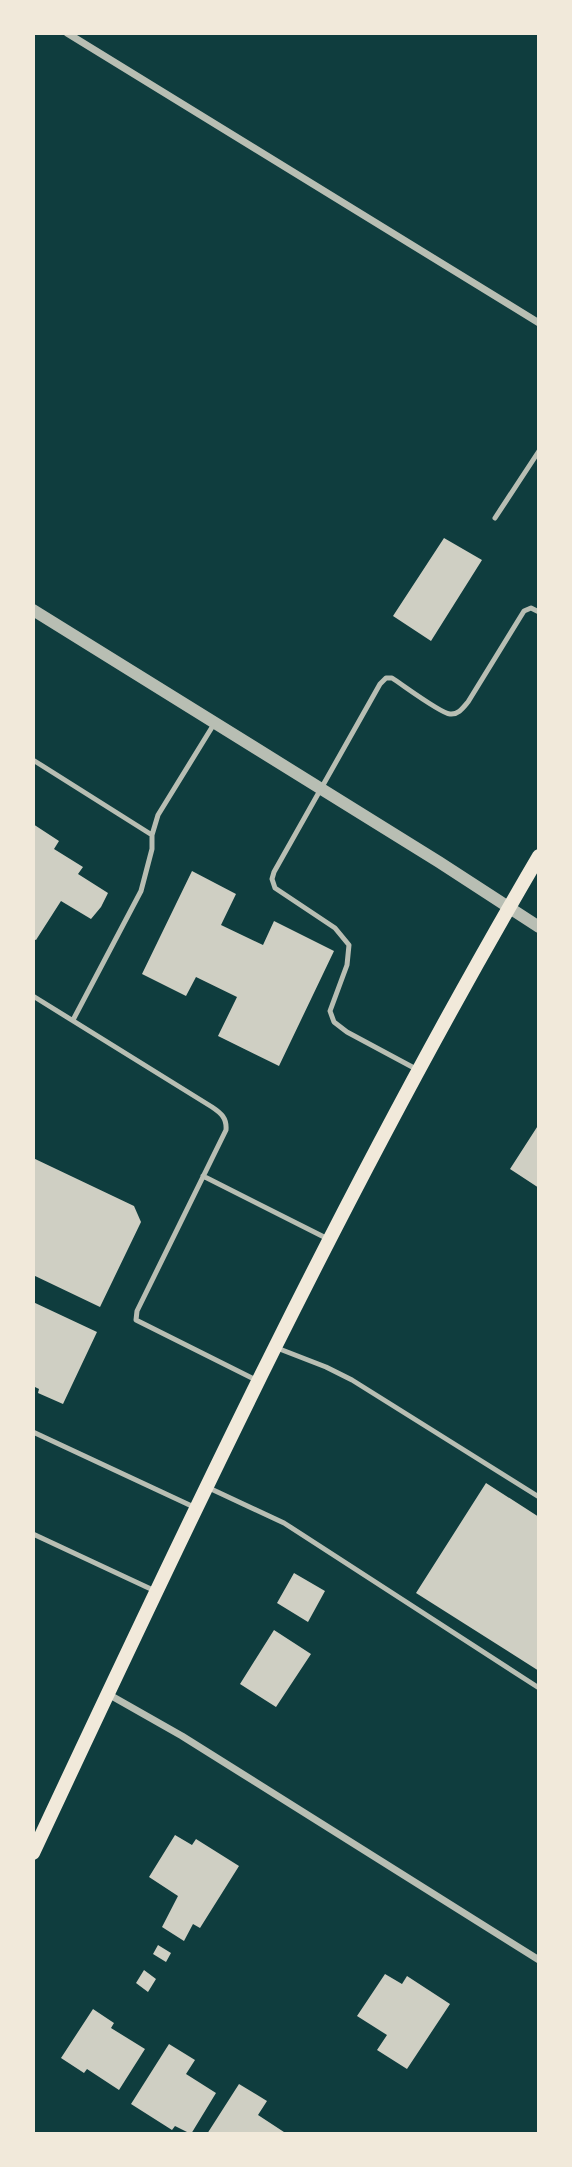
<svg xmlns="http://www.w3.org/2000/svg" width="572" height="2167" viewBox="0 0 572 2167" font-family="Lato,sans-serif">
<rect width="100%" height="100%" fill="#0f3d3e"/>
<path fill="#cfcfc3" d="M444 538 482 560 431 641 393 616Z
M33 824 59 841 54 849 83 867 78 874 108 893 101 907 91 919 61 901 36 940 33 939Z
M192 871 236 894 221 925 263 945 274 921 334 951 279 1066 218 1036 237 997 196 977 186 996 142 974Z
M539 1124V1188L510 1169Z
M33 1158 134 1206 141 1222 100 1307 33 1275Z
M33 1302 97 1332 63 1404 38 1393 39 1389 33 1386Z
M486 1483 539 1517V1671L416 1593Z
M294 1573 325 1591 308 1622 277 1603Z
M274 1630 311 1654 276 1707 240 1684Z
M175 1835 192 1845 196 1839 239 1866 200 1928 193 1924 184 1941 162 1927 178 1896 149 1877Z
M158 1945 171 1953 166 1962 153 1954Z
M144 1970 156 1979 148 1992 136 1983Z
M385 1974 402 1984 407 1976 450 2004 407 2069 377 2050 387 2035 357 2016Z
M93 2009 114 2023 111 2028 145 2049 119 2090 87 2069 84 2073 61 2058Z
M169 2044 195 2060 186 2074 216 2093 191 2134 175 2126 172 2130 131 2104Z
M239 2084 267 2101 258 2115 287 2134H207Z"/>
<g fill="none" stroke-linecap="round" stroke-linejoin="round">
<path stroke="#b8beb3" stroke-width="5" d="M495 518 539 451
M33 760 152 835 158 815 214 724
M33 996 212 1107C221 1113 227 1118 226 1130L137 1311 136 1320 256 1380
M73 1020 141 891 152 849V835
M416 1069 347 1032 334 1022 330 1011 347 965 349 945 335 928 275 888 272 879 274 872 380 684 386 678H392C403 685 440 713 450 714 458 715 463 708 468 702L524 611 531 608 539 612
M203 1176 328 1239
M277 1348 326 1367 352 1380 539 1497
M33 1432 196 1508
M209 1488 284 1523 539 1688
M33 1534 153 1590"/>
<path stroke="#b8beb3" stroke-width="7" d="M67 33 539 323
M108 1694 182 1736 539 1960"/>
<path stroke="#b8beb3" stroke-width="12" d="M33 610 439 862 539 927"/>
<path stroke="#f1e9da" stroke-width="14" d="M33 1853C191 1515 350 1178 539 856"/>
</g>
<rect width="572" height="2167" fill="none" stroke="#f1e9da" stroke-width="70"/>
</svg>
